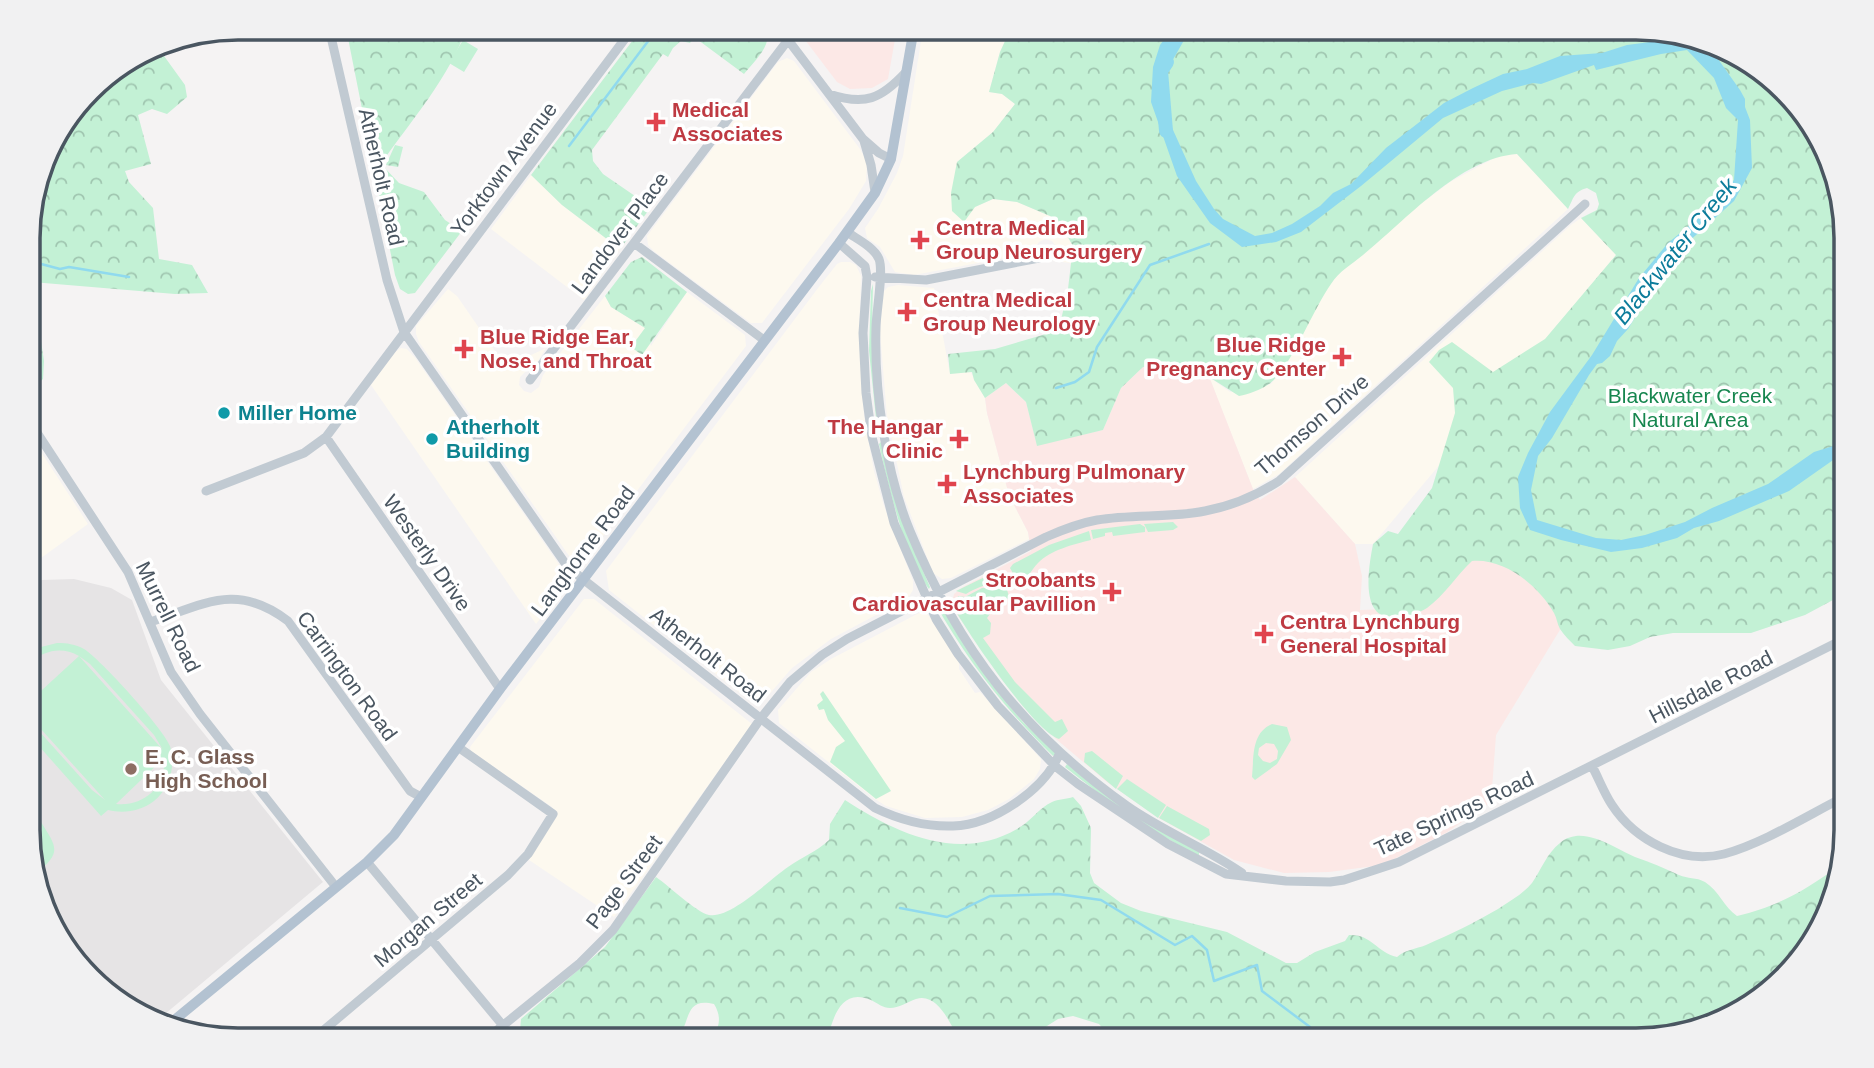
<svg xmlns="http://www.w3.org/2000/svg" width="1874" height="1068" viewBox="0 0 1874 1068" font-family="Helvetica,sans-serif">
<defs>
<pattern id="forest-crowns" width="20" height="18" patternUnits="userSpaceOnUse" patternTransform="scale(1.75)"><rect width="20" height="18" fill="#c3f1d5"/><path d="M2 6a3 3 0 1 1 6 0M12 15a3 3 0 1 1 6 0" fill="none" stroke="#a0c6b0"/></pattern>
</defs>
<rect width="100%" height="100%" fill="#f5f3f3"/>
<path fill="#fdf9ef" d="M923 28H1011L1000 52 989 92 1002 94 1015 104 993 132 957 162 975 207 993 199 1017 202 1050 216 1062 227 1073 246 1071 263 1053 261 1058 249 1052 241 1045 239 1039 242 1033 251 1020 255 914 275 895 272 880 247 867 238 865 228 878 209 897 173 903 156Z
M787 58 794 61 860 149 867 162 866 181 849 209 762 323H751L655 252 648 245 647 236 778 62Z
M1517 154 1568 209 1279 474 1253 489 1209 377 1230 392 1271 384 1284 366 1329 285 1343 269 1362 255 1414 209 1450 182 1500 155Z
M531 175 562 205 620 249 584 300 491 229Z
M1581 218 1616 255 1373 544H1355L1295 477 1571 225Z
M841 262H850L856 265 861 276 859 334 864 416 874 471 884 506 913 581V590L908 598 831 639 792 668 766 698 756 702 749 700 609 590 606 571 818 288 837 264Z
M898 285 934 288 950 374 970 371 985 398 987 413 1009 495 1028 532 1029 539 951 578 942 579 933 573 904 497 887 417 880 332 883 292 888 287Z
M448 289 457 296 506 367 546 348 533 369 526 371 520 377 519 385 524 391 531 393 539 387 543 375 605 296 611 307 645 328 651 346 687 292 745 335 746 346 585 560 580 562 572 560 419 342 416 334V326Z
M401 348 407 349 416 359 567 576V585L536 624 371 385 395 352Z
M30 435 88 524 30 566Z
M584 599H594L752 724 614 917 529 860 555 818 552 807 471 751 470 747Z
M919 613 927 614 933 621 959 663V669L975 693 980 692 1041 759 1040 769 1034 779 1009 799 988 810 962 817 925 818 886 806 875 799 779 723 778 710 811 672 831 659Z"/>
<path fill="#e6e4e5" d="M74 579 111 588 132 600 161 680 323 882 159 1019 133 1012 63 946 30 857V587L42 580Z"/>
<path fill="#fce8e6" d="M796 28H897L888 79 872 88 850 89 837 82Z
M1191 363 1207 371 1253 489 1260 500 1295 477 1355 544 1362 576 1360 610 1393 609 1473 527 1569 615 1496 735 1491 802 1446 833 1382 865 1329 872 1284 873 1234 860 1159 818 1107 782 1056 739 1017 696 951 606 954 594 963 587 1031 551 1028 532 1009 495 987 413 985 398 1006 383 1026 402 1037 445 1103 430 1121 388 1143 367Z"/>
<path fill="#c3f1d5" fill-rule="evenodd" d="M463 40 478 49 464 72 449 63Z
M873 284 872 330 879 427 877 428 869 351 871 291Z
M881 442 917 557 930 587 929 589C905 557 888 485 879 444Z
M1173 522 1178 527 1173 530 1148 532 1144 524Z
M1140 524 1145 527V532L1113 536 1112 532 1105 533V536L1093 539 1091 530Z
M1089 531 1091 540C1075 544 1050 550 1038 563 1031 570 1027 580 1019 584L1010 568 1013 564 1049 545Z
M995 572 1001 575 1009 590C995 579 980 586 966 594L956 591Z
M997 587 1007 590 1010 599 1002 598 987 618 991 623 990 634 983 638 1015 682 1055 722 1062 719 1068 731 1059 739C1034 731 970 636 955 610L958 596 965 597 982 588Z
M937 601 993 686 1023 722 1056 753 1053 756C1006 710 967 661 935 603Z
M57 643C67 643 75 644 84 649 100 659 163 728 170 746 176 766 170 788 154 801 141 811 124 814 108 810L101 816 30 736V721L92 790 105 800 30 717V701L79 656C62 646 44 650 30 663V653L41 647ZM79 656 90 664 154 735 163 750ZM164 758C167 787 143 807 116 804Z
M823 691 891 791 876 799 830 762 836 747 845 741 828 720 824 709 819 710 817 705 823 700 820 694Z
M1272 724 1287 727 1291 740 1277 764 1255 780 1252 777C1254 757 1251 733 1272 724ZM1266 743 1274 744 1278 751 1277 759 1270 763 1263 761 1258 755 1259 748Z
M1092 751 1123 776 1116 789 1084 762 1085 753Z
M1067 764C1109 797 1152 827 1199 852V856C1151 831 1107 801 1065 767Z
M1127 779 1166 805 1158 818 1117 789Z
M1167 806 1209 829 1210 835 1201 841 1159 818Z
M41 822C58 849 61 852 36 874L30 857V844L36 838 30 832Z"/>
<path fill="url(#forest-crowns)" d="M346 28H466C451 76 409 123 381 164L399 183 424 192 445 220 462 231 415 293 408 294 400 289 395 275Z
M642 28H765C775 43 754 61 744 74L694 37 690 43 681 41 673 48 668 57 663 54 592 150 593 161 603 174 651 207 620 249 562 205 531 175Z
M1011 28H1637L1741 56 1811 122 1846 224V593L1805 615 1751 633H1673L1650 637 1630 646 1608 650 1575 646C1570 641 1564 635 1560 629 1557 624 1557 618 1554 613 1538 585 1504 558 1472 561 1456 576 1445 595 1427 608 1418 614 1407 616 1397 617 1358 622 1369 566 1373 544L1388 531 1398 534 1432 488 1455 413 1453 388 1429 362 1439 350 1452 342 1493 372 1545 339 1616 255 1581 218 1597 210 1599 204 1596 193 1587 188C1573 192 1574 198 1568 209L1517 154C1460 158 1405 221 1363 255 1351 265 1339 271 1331 284 1314 307 1290 370 1269 384 1260 390 1249 394 1239 396L1209 377 1207 371 1191 363 1143 367 1121 388 1103 430 1037 446 1026 402 1006 383 985 398 974 380 972 372 950 374 948 354 995 349 1046 334 1061 320 1068 289 1073 246 1062 227 1050 216 1017 202 993 199 975 207 964 222 952 211 951 193 957 162 993 132 1015 104 1002 94 989 92 1000 52Z
M162 43 159 49 185 85 187 97 167 114 152 109 138 115 151 164 125 171 129 182 153 208 159 259 192 265 208 293 175 294 32 282 44 361 43 379 30 391V211L50 145 99 80Z
M395 145 403 147 398 167 386 165Z
M642 257 687 292 642 355 631 347 645 328 611 307 605 296 631 262Z
M1073 797 1081 806 1091 828 1090 873 1094 883 1121 903 1141 911 1227 932 1286 963H1297L1315 952 1345 941 1349 935C1372 934 1376 952 1397 957 1404 950 1416 949 1426 945 1451 934 1474 923 1498 909 1510 901 1523 894 1532 883 1541 870 1547 853 1560 843 1583 824 1613 848 1635 857 1650 862 1664 868 1679 875 1688 879 1696 877 1705 882 1719 891 1724 907 1737 916 1779 906 1804 891 1839 866L1818 935 1741 1012 1650 1040H1113L1099 1024 1073 1016 1058 1019 1025 1040H959C951 1025 938 992 916 999 907 1002 899 1008 890 1008 883 1008 877 1003 871 1000 840 987 833 1019 827 1040H710C720 1028 722 1017 714 1004 682 996 692 1026 675 1040H527L520 1031 521 1019 605 947 656 877C669 886 696 912 709 915 731 919 770 879 788 867 802 857 816 852 829 840L830 824 845 800C896 833 958 863 1017 829 1030 822 1039 808 1052 802 1058 799 1067 799 1073 797Z"/>
<path fill="#90daee" d="M1173 28H1191L1159 84 1158 103 1169 121 1196 181 1214 209 1223 219 1255 236 1272 233 1292 224 1320 206 1333 193 1351 184 1386 148 1444 103 1473 88 1503 74 1527 69 1560 56 1602 53 1627 45 1658 41 1668 36 1706 46 1718 59 1740 90 1745 99V107L1750 120 1752 168 1734 201 1677 252 1646 289 1636 316 1628 329 1617 341 1610 356 1602 363 1597 364 1589 375 1552 438 1538 456 1531 490 1537 520 1596 538 1621 540 1645 535 1685 522 1712 508 1768 484 1814 452 1846 442V458H1836L1789 491 1719 521 1694 528 1677 538 1642 548 1611 552 1561 540 1530 530 1520 508 1518 477 1528 453 1550 412 1592 355 1639 278 1668 243 1703 214 1734 180 1738 120 1726 108 1714 78 1687 50 1661 54 1596 70 1594 65 1541 84 1533 83 1502 91 1443 118 1361 186 1301 232 1276 242 1242 247 1210 223 1177 176 1151 102 1153 67 1160 45Z"/>
<g fill="none" stroke-linecap="round" stroke-linejoin="round">
<path stroke="#90daee" stroke-width="2.5" d="M569 146 658 28
M30 261 60 269 69 267 129 277
M1056 388 1075 382 1089 372 1097 347 1150 265 1209 244
M900 908 947 917 990 896 1058 894 1101 900 1175 945 1192 936 1207 950 1214 981 1257 965 1262 991 1310 1027 1318 1040"/>
<path stroke="#90daee" stroke-width="14" d="M1166 131 1161 71 1167 62"/>
<path stroke="#c1cad2" stroke-width="9" d="M329 28 387 280 404 332 551 543 567 566 584 580 875 808C900 820 925 827 953 826 993 825 1046 789 1060 752
M779 28 863 139 879 153 891 159
M829 94C865 106 881 99 906 72
M864 141 871 165 875 192
M847 232C857 239 874 247 879 259 884 272 876 312 876 328 874 391 886 473 910 531 959 650 1023 732 1127 806 1164 832 1206 848 1242 873
M634 243 764 340
M839 243 865 266 867 277 863 333 866 393 872 437 894 523 936 619 958 654 998 706 1055 766 1078 784 1168 844 1226 874 1286 881 1330 882 1344 880 1399 862 1846 638
M875 277 926 280 1039 258 1047 251
M530 380 788 40
M30 422 128 572 171 672 200 714 336 887
M326 437 500 689
M206 491 304 453 326 437 633 28
M150 622C205 604 237 582 288 621L410 791 421 797
M1592 766C1599 779 1604 793 1612 805 1635 840 1681 865 1724 854 1764 843 1808 815 1846 796
M367 862 515 1040
M312 1040 508 875 528 854 553 814 458 747
M485 1040 580 963 613 930 761 718 790 682 822 655 847 639 1046 537C1062 530 1080 523 1097 520 1132 514 1170 518 1205 511 1232 506 1256 496 1279 481L1585 204"/>
<path stroke="#b3c2d1" stroke-width="10" d="M172 1022 367 862 394 835 500 689 839 243 875 193 891 159 914 28"/>
</g>
<g fill="#e0444e" stroke="#fff" stroke-width="2.5">
<path d="M652.5 111.5h7v7h7v7h-7v7h-7v-7h-7v-7h7z"/>
<path d="M916.5 229.5h7v7h7v7h-7v7h-7v-7h-7v-7h7z"/>
<path d="M903.5 301.5h7v7h7v7h-7v7h-7v-7h-7v-7h7z"/>
<path d="M460.5 338.5h7v7h7v7h-7v7h-7v-7h-7v-7h7z"/>
<path d="M1338.5 346.5h7v7h7v7h-7v7h-7v-7h-7v-7h7z"/>
<path d="M955.5 428.5h7v7h7v7h-7v7h-7v-7h-7v-7h7z"/>
<path d="M943.5 473.5h7v7h7v7h-7v7h-7v-7h-7v-7h7z"/>
<path d="M1108.5 581.5h7v7h7v7h-7v7h-7v-7h-7v-7h7z"/>
<path d="M1260.5 623.5h7v7h7v7h-7v7h-7v-7h-7v-7h7z"/>
</g>
<g fill="#0f9aa8" stroke="#fff" stroke-width="2.5">
<circle cx="224" cy="413" r="7"/>
<circle cx="432" cy="439" r="7"/>
</g>
<circle fill="#8d6e63" stroke="#fff" stroke-width="2.5" cx="131" cy="769" r="7"/>
<g text-anchor="middle" stroke-width="7" stroke-linejoin="round" paint-order="stroke">
<g font-size="21" font-weight="bold" fill="#be3a42" stroke="#fff" text-anchor="start">
<text x="672" y="117">Medical<tspan x="672" dy="24">Associates</tspan></text>
<text x="936" y="235">Centra Medical<tspan x="936" dy="24">Group Neurosurgery</tspan></text>
<text x="923" y="307">Centra Medical<tspan x="923" dy="24">Group Neurology</tspan></text>
<text x="480" y="344">Blue Ridge Ear,<tspan x="480" dy="24">Nose, and Throat</tspan></text>
<text x="1326" y="352" text-anchor="end">Blue Ridge<tspan x="1326" dy="24">Pregnancy Center</tspan></text>
<text x="943" y="434" text-anchor="end">The Hangar<tspan x="943" dy="24">Clinic</tspan></text>
<text x="963" y="479">Lynchburg Pulmonary<tspan x="963" dy="24">Associates</tspan></text>
<text x="1096" y="587" text-anchor="end">Stroobants<tspan x="1096" dy="24">Cardiovascular Pavillion</tspan></text>
<text x="1280" y="629">Centra Lynchburg<tspan x="1280" dy="24">General Hospital</tspan></text>
</g>
<g font-size="21" fill="#4a5661" stroke="#fff">
<text transform="translate(504 169) rotate(-53)" y="7">Yorktown Avenue</text>
<text transform="translate(381 177) rotate(77)" y="7">Atherholt Road</text>
<text transform="translate(620 233) rotate(-53)" y="7">Landover Place</text>
<text transform="translate(1312 425) rotate(-41)" y="7">Thomson Drive</text>
<text transform="translate(583 551) rotate(-53)" y="7">Langhorne Road</text>
<text transform="translate(427 553) rotate(55)" y="7">Westerly Drive</text>
<text transform="translate(168 617) rotate(64)" y="7">Murrell Road</text>
<text transform="translate(708 655) rotate(38)" y="7">Atherholt Road</text>
<text transform="translate(347 676) rotate(54)" y="7">Carrington Road</text>
<text transform="translate(1711 687) rotate(-27)" y="7">Hillsdale Road</text>
<text transform="translate(1454 814) rotate(-25)" y="7">Tate Springs Road</text>
<text transform="translate(624 882) rotate(-53)" y="7">Page Street</text>
<text transform="translate(428 920) rotate(-40)" y="7">Morgan Street</text>
</g>
<g font-size="21" fill="#17864f" stroke="#fff">
<text x="1690" y="403">Blackwater Creek<tspan x="1690" dy="24">Natural Area</tspan></text>
</g>
<g font-size="21" font-weight="bold" fill="#0d838f" stroke="#fff" text-anchor="start">
<text x="238" y="420">Miller Home</text>
<text x="446" y="434">Atherholt<tspan x="446" dy="24">Building</tspan></text>
</g>
<g font-size="21" font-weight="bold" fill="#785e54" stroke="#fff" text-anchor="start">
<text x="145" y="764">E. C. Glass<tspan x="145" dy="24">High School</tspan></text>
</g>
<g font-size="23" font-style="italic" fill="#0c7c9b" stroke="#fff">
<text transform="translate(1675 251) rotate(-51)" y="8">Blackwater Creek</text>
</g>
</g>
<path d="M0 0H1874V1068H0ZM238 40H1636A198 198 0 0 1 1834 238V830A198 198 0 0 1 1636 1028H238A198 198 0 0 1 40 830V238A198 198 0 0 1 238 40Z" fill="#f1f1f2" fill-rule="evenodd"/>
<path fill="none" stroke="#4a5661" stroke-width="3.5" d="M238 40H1636A198 198 0 0 1 1834 238V830A198 198 0 0 1 1636 1028H238A198 198 0 0 1 40 830V238A198 198 0 0 1 238 40Z"/>
</svg>
